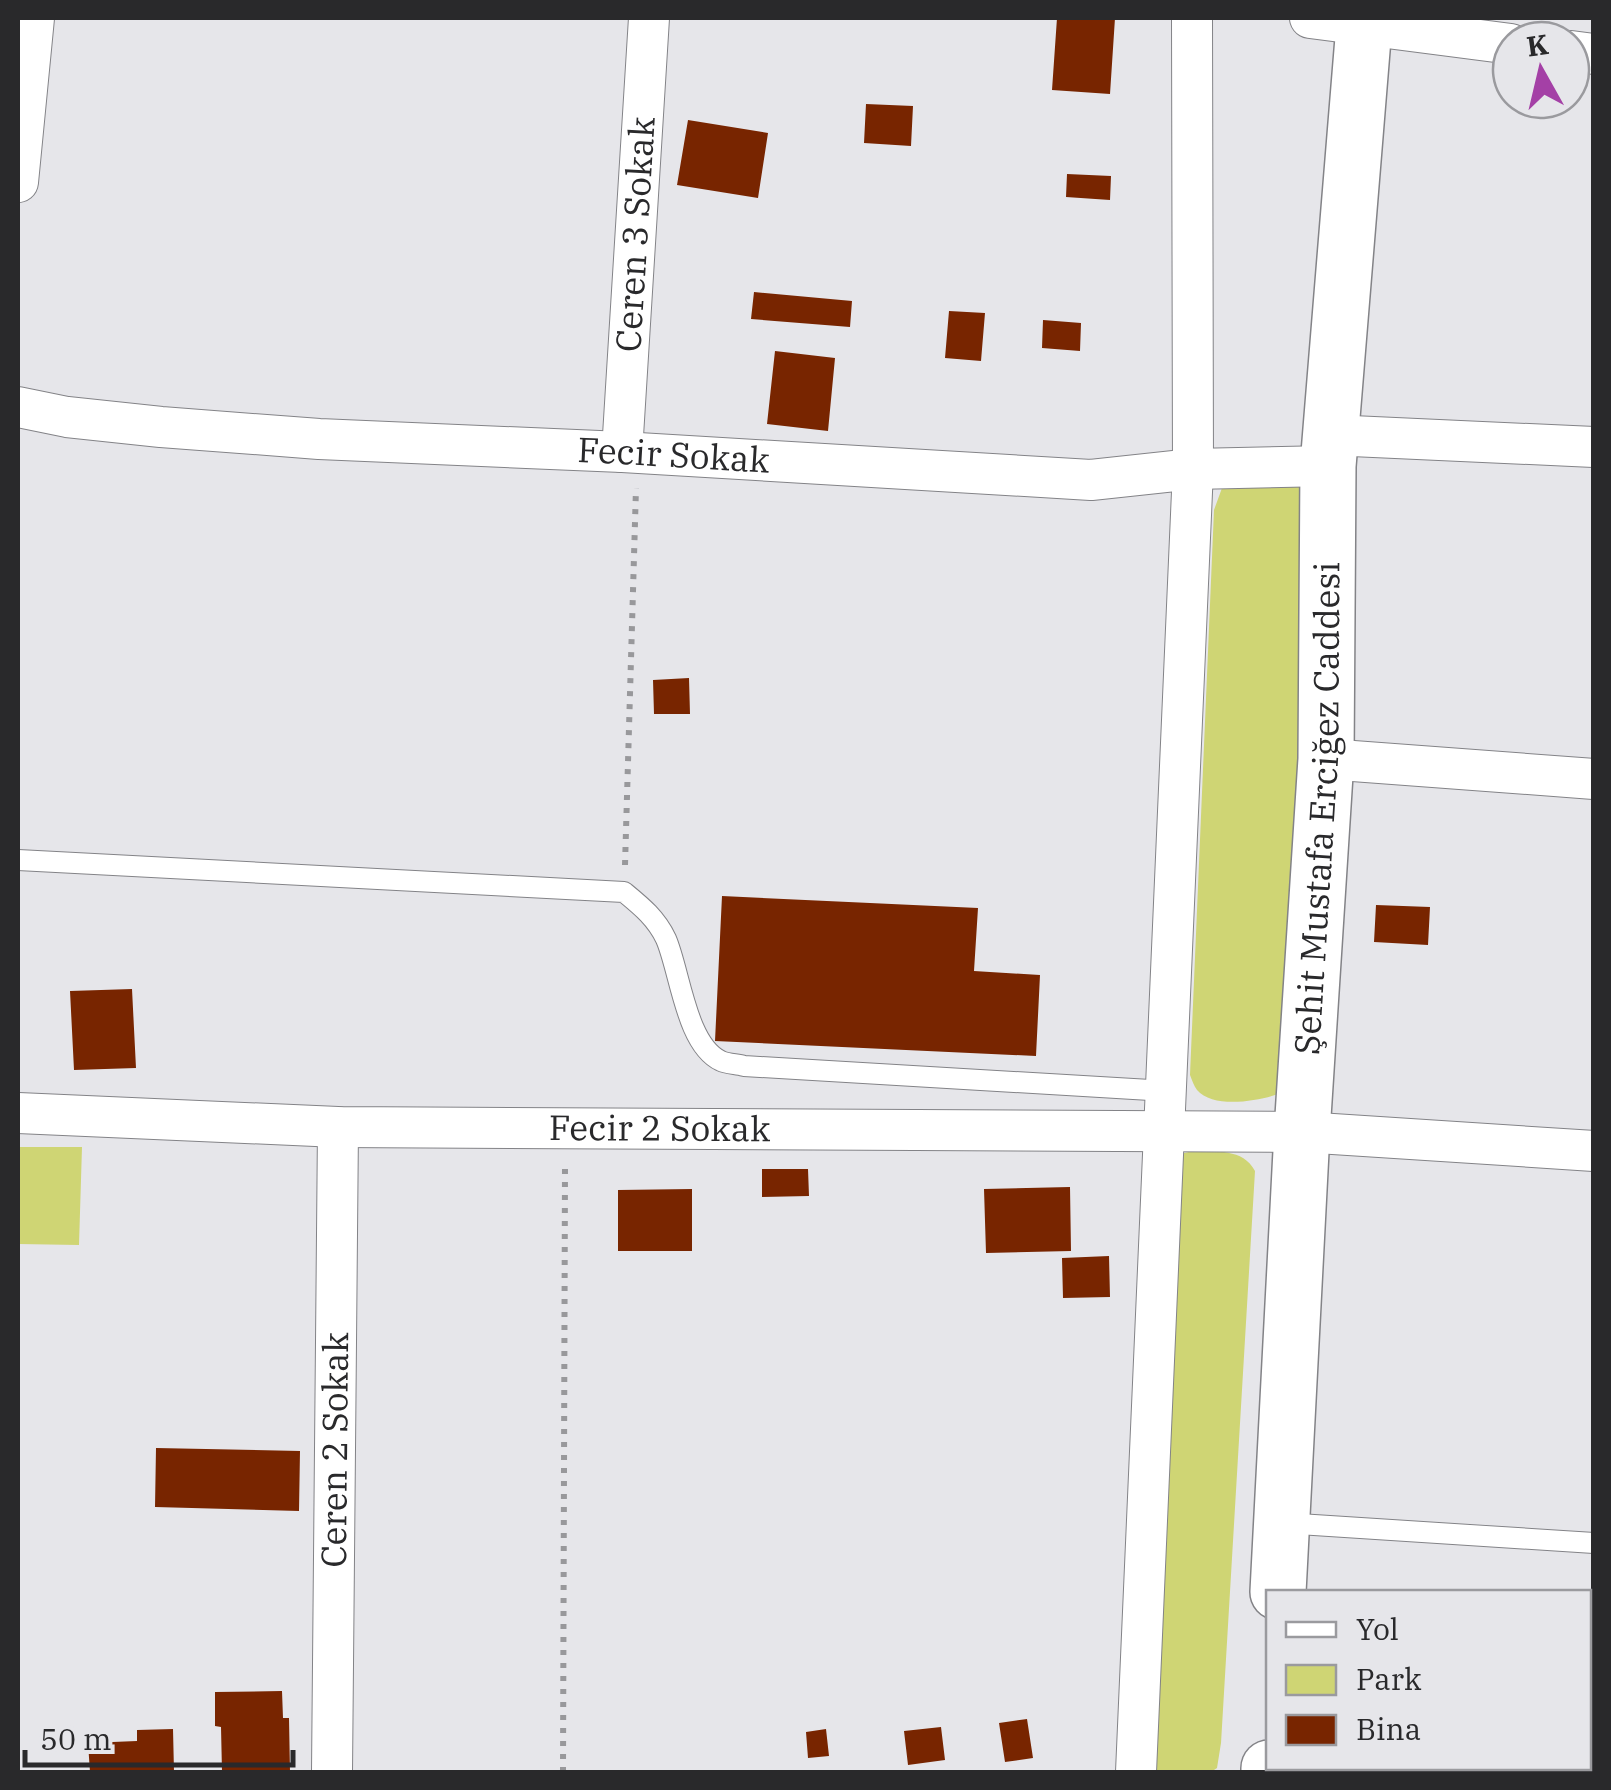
<svg xmlns="http://www.w3.org/2000/svg" width="1611" height="1790" viewBox="0 0 1611 1790" font-family="'IBM Plex Serif',serif">
<rect width="100%" height="100%" fill="#e6e6ea"/>
<path fill="#cfd574" d="M1275 483 1305 488 1313 512 1284 1076 1278 1094C1258 1101 1213 1109 1197 1090 1194 1086 1192 1080 1190 1075L1214 510 1222 488Z
M18 1147H82L79 1245 18 1244Z
M1193 1151C1216 1152 1243 1148 1255 1171L1221 1743 1217 1768 1211 1772H1147L1176 1155Z"/>
<path fill="#782500" d="M1057 18H1115L1110 94 1052 90Z
M866 104 913 106 911 146 864 143Z
M688 120 768 133 758 198 677 185Z
M1067 174 1111 176 1110 200 1066 197Z
M754 292 852 301 850 327 751 319Z
M949 311 985 313 981 361 945 358Z
M1043 320 1081 323 1080 351 1042 348Z
M775 351 835 358 828 431 767 424Z
M689 678 690 714H654L653 680Z
M722 896 978 908 974 971 1040 975 1036 1056 715 1041Z
M1376 905 1430 907 1428 945 1374 942Z
M132 989 136 1068 74 1070 70 991Z
M762 1169H808L809 1196 762 1197Z
M1070 1187 1071 1251 986 1253 984 1189Z
M692 1189V1251H618V1190Z
M1109 1256 1110 1297 1063 1298 1062 1258Z
M156 1448 300 1451 299 1511 155 1507Z
M282 1691 283 1718H289L290 1772H222L221 1727 215 1726V1692Z
M1027 1719 1033 1758 1005 1762 999 1723Z
M941 1727 945 1760 908 1765 904 1731Z
M173 1729 174 1772H90L88 1743 137 1741V1730Z
M826 1729 829 1756 808 1758 806 1732Z"/>
<g fill="none" stroke-linecap="round" stroke-linejoin="round">
<defs>
<path id="lane" d="M18 860 624 892C641 906 656 918 666 939 680 971 686 1045 721 1061 727 1064 737 1064 744 1066L1167 1091
M1283 1523 1594 1543"/>
<g id="street">
<path d="M1310 18 1511 44"/>
<path d="M1571 51 1594 54"/>
<path d="M18 182 34 18"/>
<path id="s1" d="M18 407 67 417 161 427 319 439 622 452 1091 480 1193 469 1328 466"/>
<path d="M1330 435 1594 447"/>
<path id="s2" d="M622 452 649 18"/>
<path d="M1326 759 1594 779"/>
<path id="s3" d="M18 1113 338 1127 1302 1132 1594 1151"/>
<path id="s4" d="M332 1772 338 1127"/>
<path d="M1136 1772 1193 469 1192 18"/>
</g>
<g id="secondary">
<path id="s5" d="M1278 1592 1302 1132 1326 759 1328 466 1364 26"/>
<path d="M1269 1772V1768"/>
</g>
</defs>
<use href="#lane" stroke="#838387" stroke-width="22"/>
<use href="#street" stroke="#838387" stroke-width="42"/>
<use href="#secondary" stroke="#838387" stroke-width="58"/>
<path stroke="#98989b" stroke-width="6" stroke-dasharray="5 8" stroke-linecap="butt" d="M625 865 636 488
M563 1772 565 1166"/>
<use href="#lane" stroke="#fff" stroke-width="20"/>
<use href="#street" stroke="#fff" stroke-width="40"/>
<use href="#secondary" stroke="#fff" stroke-width="55"/>
</g>
<g text-anchor="middle" stroke-width="10" stroke-linejoin="round" paint-order="stroke">
<g font-size="35" fill="#29292b" stroke="#e6e6ea">
<text dy="12" stroke="none"><textPath href="#s2" startOffset="218">Ceren 3 Sokak</textPath></text>
<text dy="12" stroke="none"><textPath href="#s1" startOffset="658">Fecir Sokak</textPath></text>
<text dy="12" stroke="none"><textPath href="#s5" startOffset="785">Şehit Mustafa Erciğez Caddesi</textPath></text>
<text dy="12" stroke="none"><textPath href="#s3" startOffset="642">Fecir 2 Sokak</textPath></text>
<text dy="12" stroke="none"><textPath href="#s4" startOffset="322">Ceren 2 Sokak</textPath></text>
</g>
</g>
<rect width="1611" height="1790" fill="none" stroke="#29292b" stroke-width="40"/>
<rect x="1266" y="1590" width="325" height="180" fill="#e6e6ea" stroke="#9a9a9e" stroke-width="2.5"/>
<rect x="1286" y="1622" width="50" height="15" fill="#ffffff" stroke="#9a9a9e" stroke-width="2.5"/>
<text x="1356" y="1640" font-size="30" fill="#29292b">Yol</text>
<rect x="1286" y="1665" width="50" height="30" fill="#cfd574" stroke="#9a9a9e" stroke-width="2.5"/>
<text x="1356" y="1690" font-size="30" fill="#29292b">Park</text>
<rect x="1286" y="1715" width="50" height="30" fill="#782500" stroke="#9a9a9e" stroke-width="2.5"/>
<text x="1356" y="1740" font-size="30" fill="#29292b">Bina</text>
<g transform="translate(1541 70) rotate(352)"><circle r="48" fill="#e6e6ea" stroke="#9a9a9e" stroke-width="2.5"/>
<path d="M0-8L18 38L0 25L-18 38Z" fill="#a440a6"/>
<text y="-15" font-size="28" font-weight="bold" text-anchor="middle" fill="#29292b">K</text>
</g>
<path d="M25 1750v15h268v-15" fill="none" stroke="#29292b" stroke-width="5"/>
<text x="40" y="1750" font-size="30" fill="#29292b" stroke="#e6e6ea" stroke-width="8" paint-order="stroke">50 m</text>
</svg>
